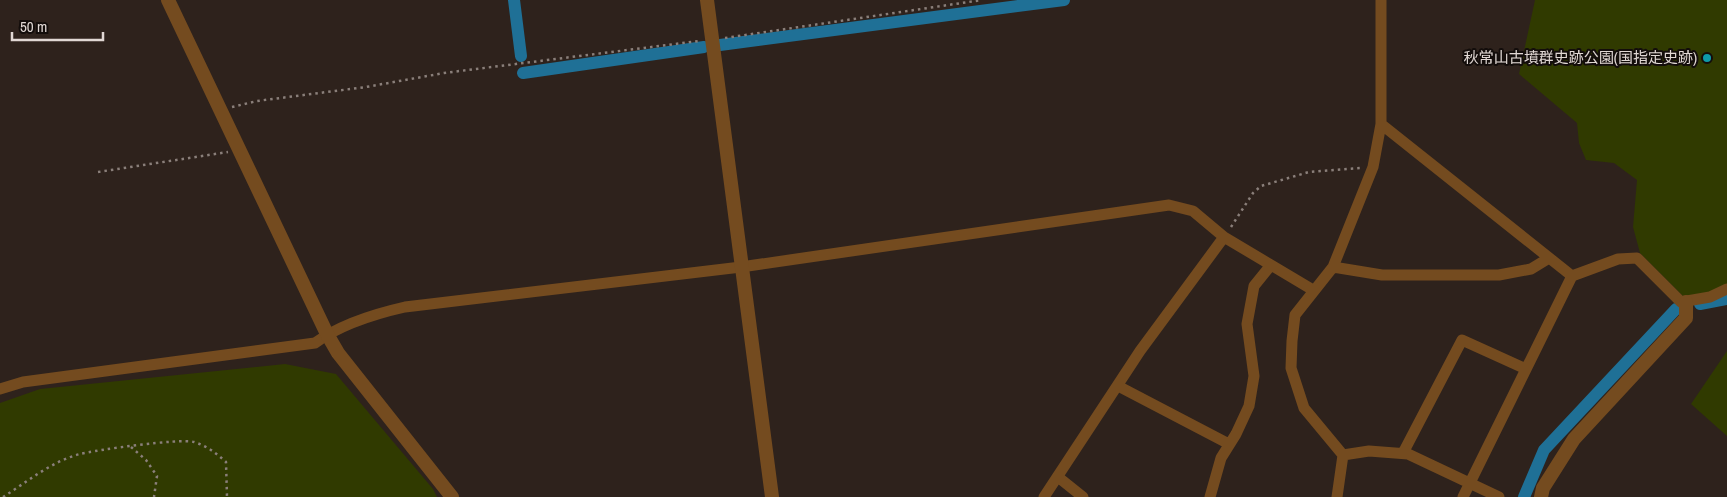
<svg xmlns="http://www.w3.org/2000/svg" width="1727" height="497" viewBox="0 0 1727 497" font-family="'Archivo Narrow','Noto Sans JP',sans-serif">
<rect width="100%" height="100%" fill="#2e221c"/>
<path fill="#303a00" d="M1535 0H1727V286L1715 292 1683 296 1640 253 1633 227 1637 180 1614 163 1586 160 1579 143 1577 123 1519 74Z
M1727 351V436L1691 404Z
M285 364 336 374 433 489 437 497H0V403L40 389Z"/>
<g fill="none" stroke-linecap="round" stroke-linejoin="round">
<path stroke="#1f7096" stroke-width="12" d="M514 0 521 56
M720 45 1064 0
M523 73 704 47
M1700 304 1727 299
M1524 497 1544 450 1676 309"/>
<path stroke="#8a7f7a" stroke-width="2.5" stroke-dasharray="2.5 4" stroke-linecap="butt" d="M725 38 982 0
M232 107 257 101 366 87 444 73 699 41
M98 172 228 152
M1231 227 1253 193 1261 186 1309 172 1360 168
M131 447 146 460 157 476 154 497
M3 497C27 482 52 461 80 454 96 450 180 438 194 442 207 446 216 453 226 462L227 497"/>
<path stroke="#744b1f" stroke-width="11" d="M1381 124 1572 276
M1333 267 1382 275H1499L1531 269 1549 258
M1118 386 1229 444
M0 389 23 382 315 343C341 324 374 314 405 307L741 267 1169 205 1193 211 1224 237 1313 290
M1403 453 1462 340 1526 369
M1343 455 1369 451 1408 454 1499 497
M1058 477 1083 497
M1044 497 1140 351 1224 237
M1210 497 1221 458 1236 434 1249 406 1254 376 1247 324 1254 286 1271 265
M1337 497 1343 455 1304 408 1291 368 1292 341 1295 315 1333 267 1373 167 1381 124V0
M1463 497 1572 276 1618 259 1637 258 1681 302 1710 297 1727 289"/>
<path stroke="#744b1f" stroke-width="14" d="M168 0 327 334 338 353 452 497
M707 0 772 497
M1541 497 1543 488 1574 439 1686 318V302"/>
</g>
<circle fill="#0f9aa8" stroke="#130d0b" stroke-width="2" cx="1707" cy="58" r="5"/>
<g text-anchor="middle" stroke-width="4" stroke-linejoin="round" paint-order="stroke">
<g font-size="15" fill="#e1d8d4" stroke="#130d0b" text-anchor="end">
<text x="1697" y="63">秋常山古墳群史跡公園(国指定史跡)</text>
</g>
</g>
<path d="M12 32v8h91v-8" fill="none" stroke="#e1d8d4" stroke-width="2.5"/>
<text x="20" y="32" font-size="15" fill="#e1d8d4" stroke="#130d0b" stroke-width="4" paint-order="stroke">50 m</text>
</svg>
